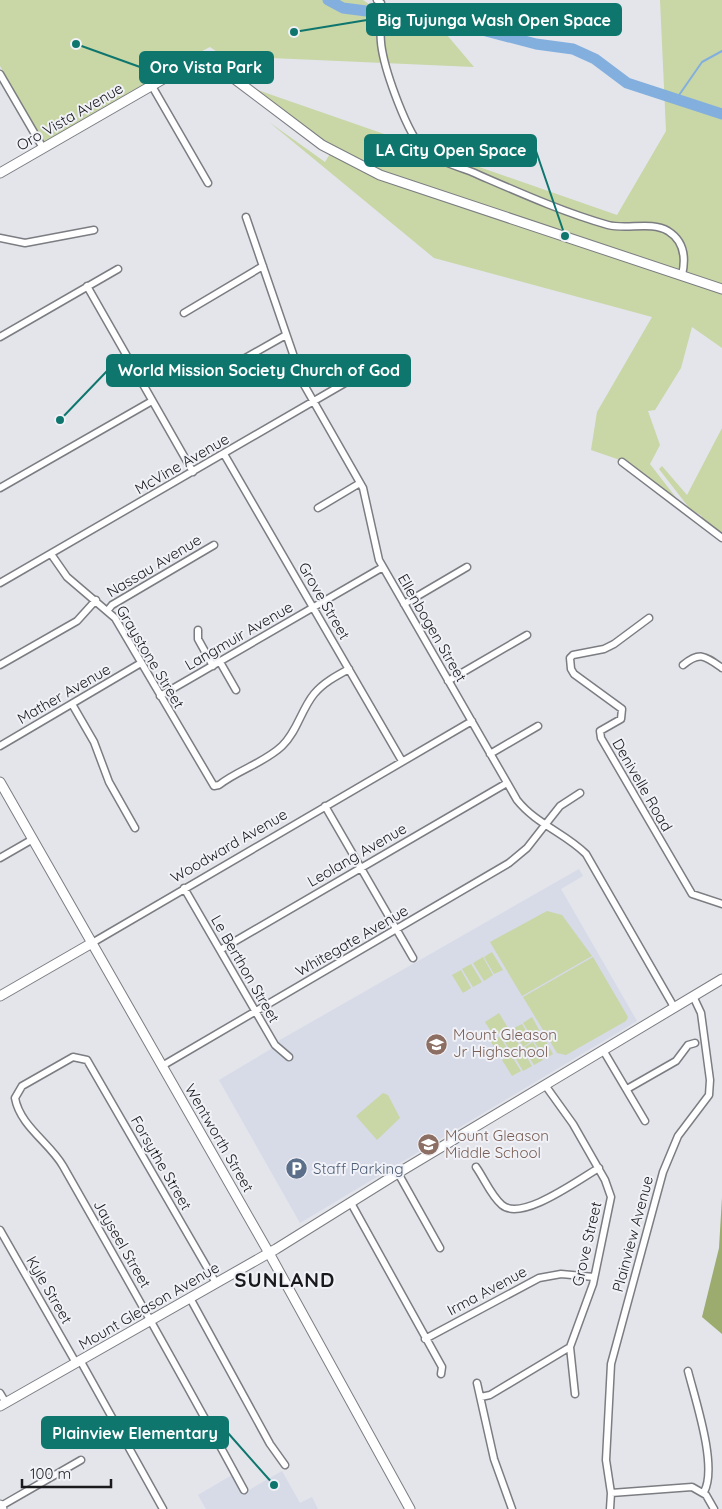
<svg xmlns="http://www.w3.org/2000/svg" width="722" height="1509" viewBox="0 0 722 1509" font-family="Quicksand,sans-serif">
<rect width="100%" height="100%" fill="#e3e5eb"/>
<path fill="#d7dae7" d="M579 869 583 876 561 889 637 1021 300 1223 219 1080 271 1049 280 1040Z
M282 1471 300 1503 312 1497 318 1509H206L198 1495 232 1475 242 1494Z"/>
<path fill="#c9d6a6" d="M0 0H363L373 7 377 16 385 15 447 35 474 67 223 56 210 47C192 57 162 66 151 81L44 143 0 66Z
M660 0H722V348L692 327 681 368 655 410 648 411 660 445 650 464 684 508 699 520 702 516 690 509 659 469 662 466 687 495 722 428V541L689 518 655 485 620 460 591 450 597 412 652 317 434 258 269 122 325 162 331 152 240 84 617 215 666 131Z
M547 911 562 915 592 956 522 996 490 942Z
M492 952 503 970 494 974 484 957Z
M483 957 493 975 484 981 473 963Z
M593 957 628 1017 626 1021 566 1055 557 1053 523 997Z
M471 964 482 982 473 987 462 969Z
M461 970 471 988 463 993 452 975Z
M499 1013 508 1028 494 1036 485 1022Z
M532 1017 542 1035 534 1040 523 1023Z
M522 1024 532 1041 523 1047 512 1029Z
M511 1030 521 1048 512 1053 501 1036Z
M500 1036 510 1054 501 1059 491 1042Z
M543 1036 553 1054 545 1059 534 1041Z
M533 1042 543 1060 534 1065 523 1048Z
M522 1049 532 1066 523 1071 513 1054Z
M511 1055 521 1071 512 1076 502 1060Z
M383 1093 388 1095 400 1118 377 1140 356 1116Z"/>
<path fill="#9cac6f" d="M722 1197V1334L702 1317 719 1248Z"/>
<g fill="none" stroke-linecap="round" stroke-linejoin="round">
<path stroke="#83afdf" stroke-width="2" d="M677 98 702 62 722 51"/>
<path stroke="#83afdf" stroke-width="11" d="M328 0 343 8 452 22 536 44 573 49 595 59 627 83 722 114"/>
<defs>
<path id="street" d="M377 0 381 3C381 18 379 35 382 50 386 73 407 134 424 150 437 160 456 166 472 172 516 191 562 212 608 225 627 230 651 221 668 231 684 241 686 258 682 275
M0 74 43 148
M152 86 208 183
M246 217 303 383 363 488 379 560 517 800C536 824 565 833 586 854L674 1007
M0 238 25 243 94 230
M87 286 193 472
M184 313 263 266
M0 337 118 269
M219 373 286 335
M224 454 402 761
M622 462 722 538
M0 488 152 401
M318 508 360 483
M51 554 67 577 115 618 214 786 219 785C238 770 264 763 282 746 297 732 301 710 314 694 323 683 336 676 349 669
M0 583 376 365
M404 604 467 567
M108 610 112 605 214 545
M649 618 614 644 604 649 573 655 570 658 571 669 574 674 622 709 621 719 600 731 601 738 692 894 722 904
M198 630V639L213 666
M220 662 236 690
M0 665 77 621 96 600
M683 665C700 651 705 656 722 668
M448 681 527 635
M160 696 383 567
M72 704 94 742 109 782 135 828
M0 746 141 663
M490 754 538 726
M325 806 413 958
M545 825 560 806 580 793
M0 858 33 839
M184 888 275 1045 289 1057
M92 943 472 721
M220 950 507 783
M603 1050 645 1121
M162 1066 509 863 527 848 545 825
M545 1085 573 1124 605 1180 611 1197 593 1284 570 1347 575 1394
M627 1089 676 1061 688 1045 695 1043
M476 1167C484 1178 491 1196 502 1205 522 1222 579 1179 599 1168
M398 1173 440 1248
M351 1203 442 1367 441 1374
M0 1230 76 1363
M216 1283 87 1060 73 1057 22 1086 15 1098C20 1126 50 1143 63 1166 124 1273 185 1381 244 1490
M190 1298 270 1444 285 1465
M425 1339 539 1278 561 1274 594 1277
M80 1360 163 1509
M688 1371C695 1399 718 1467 704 1492
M477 1383 494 1459 512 1509
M0 1393 6 1403
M481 1397 490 1395 570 1347
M611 1493 692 1487 706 1495 714 1509
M1 1506 81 1460
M610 1509 611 1493 606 1460 611 1364 663 1172 678 1136 709 1095 710 1080 701 1013 693 996"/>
<path id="secondary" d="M0 173 184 67C196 61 207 61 220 68L322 145 380 175 722 289
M0 782 269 1253 410 1509
M0 996 92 943
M0 1406 276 1249 398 1173 722 979
M0 1505 2 1509"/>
</defs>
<use href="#street" stroke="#7b7d82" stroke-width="9"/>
<use href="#secondary" stroke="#7b7d82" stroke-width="11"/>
<use href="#street" stroke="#fff" stroke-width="6"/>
<use href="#secondary" stroke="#fff" stroke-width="9"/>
</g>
<defs>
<symbol id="school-disc" viewBox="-11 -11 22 22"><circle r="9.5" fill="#8d6e63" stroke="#f1f2f8"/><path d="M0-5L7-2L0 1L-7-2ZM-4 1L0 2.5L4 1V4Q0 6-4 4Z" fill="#fff"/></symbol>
<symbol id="parking-disc" viewBox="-11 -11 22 22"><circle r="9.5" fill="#5c6f8a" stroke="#f1f2f8"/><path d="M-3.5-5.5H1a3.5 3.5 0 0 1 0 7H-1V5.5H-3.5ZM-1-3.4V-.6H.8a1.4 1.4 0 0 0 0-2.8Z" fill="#fff"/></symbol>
</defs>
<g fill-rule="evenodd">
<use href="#school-disc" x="424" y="1032" width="25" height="25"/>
<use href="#school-disc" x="416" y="1132" width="25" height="25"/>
<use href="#parking-disc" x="284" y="1156" width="25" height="25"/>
</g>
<g text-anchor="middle" stroke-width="4" stroke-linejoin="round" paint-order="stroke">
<g font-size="15" fill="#1a1a1d" stroke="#f1f2f8">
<text transform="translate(70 117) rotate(-30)" y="5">Oro Vista Avenue</text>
<text transform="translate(182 464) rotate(-30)" y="5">McVine Avenue</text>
<text transform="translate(154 566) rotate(-31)" y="5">Nassau Avenue</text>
<text transform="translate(324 601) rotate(60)" y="5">Grove Street</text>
<text transform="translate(432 628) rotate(60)" y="5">Ellenbogen Street</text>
<text transform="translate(239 636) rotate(-30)" y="5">Langmuir Avenue</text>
<text transform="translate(150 657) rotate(59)" y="5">Graystone Street</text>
<text transform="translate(64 694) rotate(-30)" y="5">Mather Avenue</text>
<text transform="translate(642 785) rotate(60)" y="5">Denivelle Road</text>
<text transform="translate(229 846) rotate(-30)" y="5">Woodward Avenue</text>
<text transform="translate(357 855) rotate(-30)" y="5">Leolang Avenue</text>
<text transform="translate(352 941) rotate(-30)" y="5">Whitegate Avenue</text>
<text transform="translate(245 969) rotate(60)" y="5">Le Berthon Street</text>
<text transform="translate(219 1138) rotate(60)" y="5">Wentworth Street</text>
<text transform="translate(161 1163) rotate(60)" y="5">Forsythe Street</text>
<text transform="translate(633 1234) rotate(-75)" y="5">Plainview Avenue</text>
<text transform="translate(122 1244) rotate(60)" y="5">Jayseel Street</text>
<text transform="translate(587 1244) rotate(-77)" y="5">Grove Street</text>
<text transform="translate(49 1290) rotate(60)" y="5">Kyle Street</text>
<text transform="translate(487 1291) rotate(-28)" y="5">Irma Avenue</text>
<text transform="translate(149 1306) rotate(-30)" y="5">Mount Gleason Avenue</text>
</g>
<g font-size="15" fill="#785e54" stroke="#f1f2f8" text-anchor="start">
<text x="453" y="1040">Mount Gleason<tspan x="453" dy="17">Jr Highschool</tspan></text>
<text x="445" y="1141">Mount Gleason<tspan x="445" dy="17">Middle School</tspan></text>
</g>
<g font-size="15" fill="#4e5e75" stroke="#f1f2f8" text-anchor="start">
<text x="313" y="1174">Staff Parking</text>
</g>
<g font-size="20" font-weight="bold" letter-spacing="1" fill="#1a1a1d" stroke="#f1f2f8">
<text x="285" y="1287">SUNLAND</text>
</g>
</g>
<path fill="none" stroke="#0f766e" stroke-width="2" d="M294 32L367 20M76 44L140 67M565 236L536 151M60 420L107 371M274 1485L228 1433"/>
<g fill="#0f766e" stroke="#f1f2f8" stroke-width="2">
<circle cx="294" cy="32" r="5"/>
<circle cx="76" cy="44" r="5"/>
<circle cx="565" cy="236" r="5"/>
<circle cx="60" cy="420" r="5"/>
<circle cx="274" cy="1485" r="5"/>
</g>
<g fill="#0f766e" stroke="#0f766e" stroke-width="2">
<rect x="367" y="4" width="254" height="31" rx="5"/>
<rect x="140" y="52" width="133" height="31" rx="5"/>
<rect x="365" y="135" width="171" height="31" rx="5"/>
<rect x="107" y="355" width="303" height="31" rx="5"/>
<rect x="42" y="1417" width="186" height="31" rx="5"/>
</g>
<g font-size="16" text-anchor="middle" font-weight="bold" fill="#fff">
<text x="494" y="26">Big Tujunga Wash Open Space</text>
<text x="206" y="73">Oro Vista Park</text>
<text x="451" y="156">LA City Open Space</text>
<text x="259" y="376">World Mission Society Church of God</text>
<text x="135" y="1439">Plainview Elementary</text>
</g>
<path d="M22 1479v8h89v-8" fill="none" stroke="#1a1a1d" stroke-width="2.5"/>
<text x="30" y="1479" font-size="15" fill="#1a1a1d" stroke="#f1f2f8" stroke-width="4" paint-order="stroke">100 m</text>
</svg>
